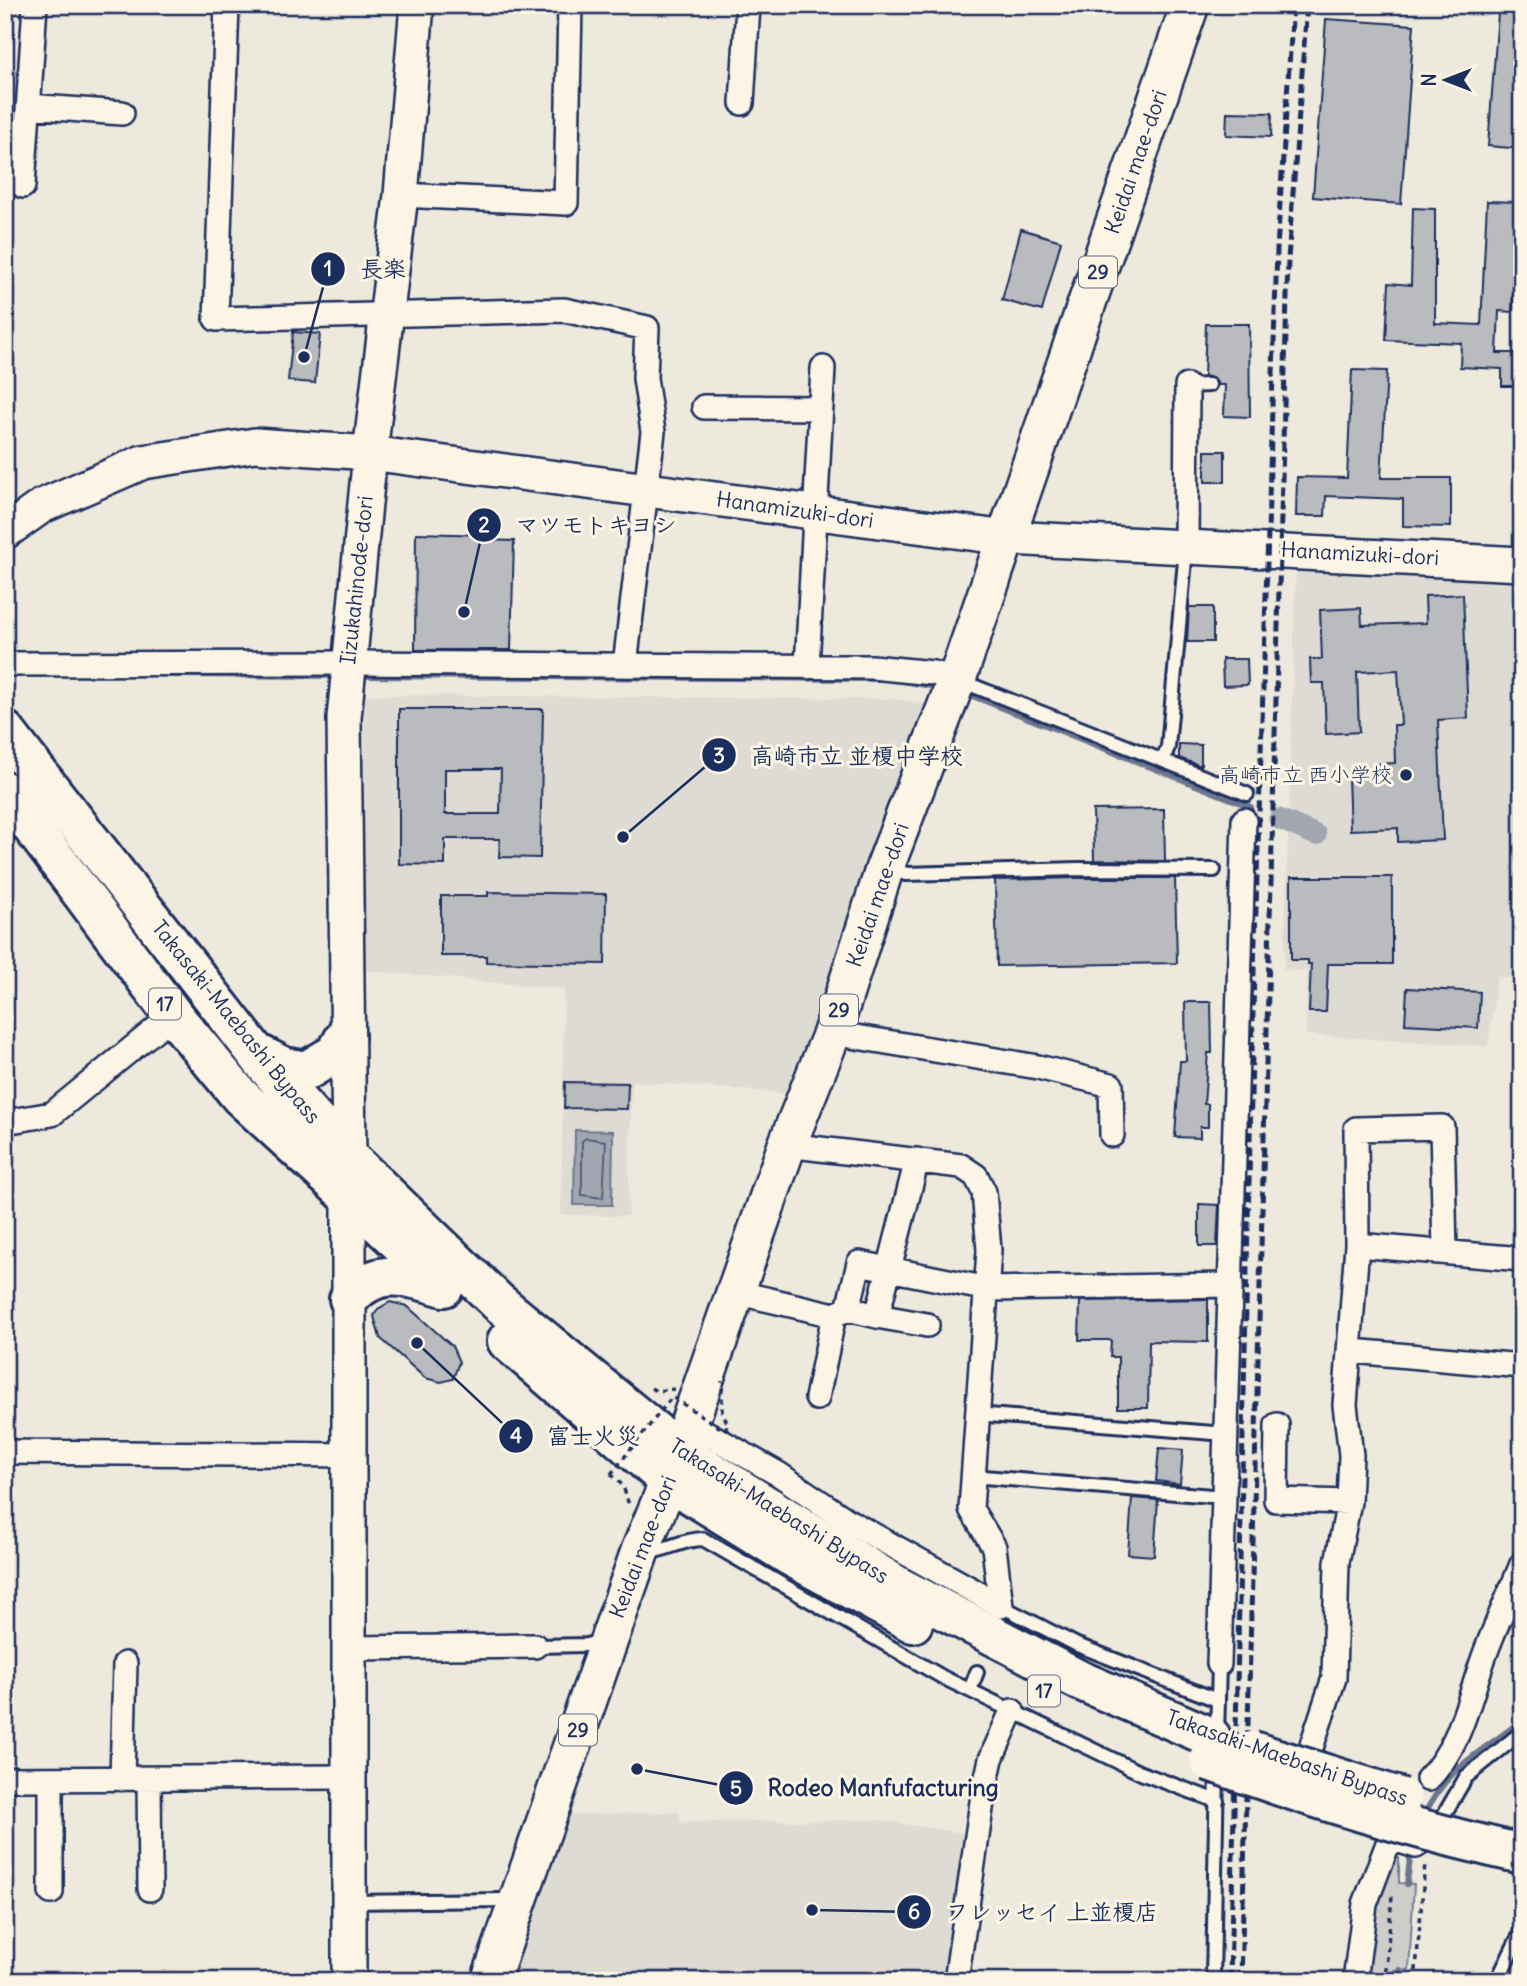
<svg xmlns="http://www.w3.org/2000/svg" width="1527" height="1986" viewBox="0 0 1527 1986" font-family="Delius,'Klee One',sans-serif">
<rect width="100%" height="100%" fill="#eee9dd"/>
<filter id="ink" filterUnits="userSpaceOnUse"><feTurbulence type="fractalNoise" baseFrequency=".0143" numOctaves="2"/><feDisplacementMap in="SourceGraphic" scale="14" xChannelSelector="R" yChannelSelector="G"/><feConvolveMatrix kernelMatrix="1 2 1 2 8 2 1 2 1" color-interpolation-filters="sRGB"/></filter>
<g filter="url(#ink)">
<path fill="#dedbd4" d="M1296 570 1522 581V978L1497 977 1488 1046 1306 1035 1307 971 1284 970Z
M365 695 894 699 930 704 791 1094 632 1081 628 1216 561 1215 564 989 362 970Z
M679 1812 681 1822 877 1820 970 1834 948 1979 904 1972 901 1981H506L563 1815Z"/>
<path fill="#cfcdca" stroke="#757e94" stroke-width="2" d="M1395 1856 1399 1858V1883L1414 1884 1409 1970H1394L1393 1981H1361L1364 1940Z"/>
<path fill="#a2a7af" stroke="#6c778f" stroke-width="2" d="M575 1130 613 1131 612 1205H574Z"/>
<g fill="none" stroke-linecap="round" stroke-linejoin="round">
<path stroke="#515f7e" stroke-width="2" d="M586 1138 606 1141 603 1198 582 1195V1141Z"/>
<path stroke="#6c778f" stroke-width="6" d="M169 675 340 676
M358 676 882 679
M904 681 941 688
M965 693 1251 807
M1423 1818C1446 1766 1481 1753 1522 1720
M1407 1884 1411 1851
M1399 1981 1400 1970"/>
<path stroke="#a2a7af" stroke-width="21" d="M1279 819 1316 835"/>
</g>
<path fill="#babbbe" stroke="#1b2f5e" stroke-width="2" fill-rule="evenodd" d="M1498 13 1522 15V149L1488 146Z
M1326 19 1414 25 1401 204 1313 197Z
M1227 112 1272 113 1271 137 1226 135Z
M1487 201 1518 202 1512 312 1499 311 1497 353H1522V386H1502V369L1460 367 1461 343 1386 340 1389 283 1411 285 1413 208 1435 209V323L1481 325Z
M1021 229 1061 241 1042 311 1002 300Z
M1206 324H1249L1250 417 1224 416 1225 385H1218L1214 378 1204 376Z
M293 332 320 334 315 383 288 381Z
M1352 370 1387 371 1381 478H1451V527L1403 526V499L1326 496 1325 516H1296L1297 477 1347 478Z
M1205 451H1225V482H1205Z
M416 533 487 535 486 540 514 541 511 650H415Z
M1463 594 1468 718 1438 720 1443 840 1398 842V828L1350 830 1348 777 1375 776V764L1395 763 1394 725H1401L1398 670 1357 672 1359 732 1326 734 1324 683H1311L1310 659H1322L1320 610 1361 608 1362 625 1426 623 1425 596Z
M1189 607H1213V642H1187Z
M1222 659H1247L1248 685 1223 686Z
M399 709H543L540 858 499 857 500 839H445V865L399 864ZM445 769H501L500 814H445Z
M1179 744 1201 745V766L1179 758Z
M1164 809 1165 861 1094 860 1093 810Z
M1291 877H1392V964H1328L1326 1012H1309L1311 964H1308V960H1291Z
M1078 878H1175L1177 963 997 966 995 880Z
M488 892 606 894 605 964 486 962V956H441V896H488Z
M1407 988 1480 992 1478 1028 1405 1024Z
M1185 1002H1211L1212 1053H1208L1204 1104H1208V1127H1200V1138L1175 1137 1180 1061H1186Z
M565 1082 628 1083 627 1109 564 1108Z
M1199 1204 1219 1205 1217 1246H1199Z
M1208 1299V1342L1149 1341 1148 1408H1118V1357H1110L1111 1340H1079L1080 1301Z
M390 1302 407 1306 452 1346 459 1362 453 1379 441 1382 425 1378 380 1338 374 1316 378 1309Z
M1159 1448 1183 1450 1180 1484 1156 1481Z
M1132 1498 1158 1500 1154 1556 1128 1554Z"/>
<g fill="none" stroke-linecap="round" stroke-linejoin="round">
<defs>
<path id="lane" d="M1187 386 1209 385
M961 681 1247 794
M1163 760 1168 747 1186 549
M887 867 906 874 1078 869 1214 870
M976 1414 1226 1434
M972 1476 1224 1497
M647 1552C667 1551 682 1539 703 1539L944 1678 1141 1773 1217 1801
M1001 1611V1606L1077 1645 1217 1700
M535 1646 587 1645 604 1640
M970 1690 977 1672
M1217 1735 1219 1664
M1435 1830 1466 1777 1522 1732
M349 1902 504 1900 515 1903
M1213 1981 1217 1768
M1497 1981 1522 1930"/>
<path id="street" d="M227 5 216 319 564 310 647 328 645 378 653 432 625 665
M742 103 748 5
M28 106 122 113
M23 186 35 5
M401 195 566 203 570 5
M704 407 821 408
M1186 545 1187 386
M5 664 348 663 872 667 933 673 957 679
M807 667 823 368
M832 1033 1038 1067 1111 1085 1112 1135
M5 1122 52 1114 173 1015
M787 1145 961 1166 976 1176 984 1192 989 1250 971 1509 994 1547 1001 1606
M1357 1245 1522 1259
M735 1292 834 1315 848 1309 859 1263 988 1289 1231 1285
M848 1309 877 1316 917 1160
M877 1316 927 1325
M1352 1351 1522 1366
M817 1398 834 1315
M689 1423 780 1475 848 1521 1001 1606
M1277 1425 1276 1500 1349 1502
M5 1452 349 1455
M348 1648 535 1646
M1219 1664 1244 820
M1301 1778 1334 1678 1337 1562 1349 1502 1351 1455 1345 1405 1357 1245 1356 1129 1442 1127 1445 1251
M5 1779 349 1777
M51 1779V1892
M122 1779 125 1664
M149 1779 150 1889
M1428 1779C1461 1746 1469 1697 1485 1654 1496 1624 1510 1594 1522 1564
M956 1981 983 1795 991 1759 1012 1711
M1355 1981 1365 1904 1390 1838 1416 1846"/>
<path id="secondary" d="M5 532 42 506 143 462 255 445 370 453 1007 538 1522 564
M349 1981V1158L344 718 370 453 401 195 417 5"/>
<path id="primary" d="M490 1981 640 1551 669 1481 787 1145 832 1033 885 867 957 679 1190 5"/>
<path id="highway" d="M5 731 267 1067 349 1158 498 1302 680 1452 803 1528 901 1588 1079 1680 1211 1737
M5 791 173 1015 240 1096 431 1272
M257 1053 284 1067 306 1071 336 1053 345 1037
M349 1299C375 1266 409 1276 444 1287
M507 1341 669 1481 790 1556 913 1623"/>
</defs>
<use href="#lane" stroke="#1b2f5e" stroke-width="18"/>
<use href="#street" stroke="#1b2f5e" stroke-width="28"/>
<use href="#secondary" stroke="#1b2f5e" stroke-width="38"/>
<use href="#primary" stroke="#1b2f5e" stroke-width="42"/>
<use href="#highway" stroke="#1b2f5e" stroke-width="44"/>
<path stroke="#1b2f5e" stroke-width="3.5" stroke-dasharray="5 5" stroke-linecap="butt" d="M651 1388 656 1391 674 1389
M611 1474 623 1486 629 1505
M1385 1981 1392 1896
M1415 1981 1425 1864"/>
<use href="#lane" stroke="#fcf5e5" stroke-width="12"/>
<use href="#street" stroke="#fcf5e5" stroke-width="23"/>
<use href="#secondary" stroke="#fcf5e5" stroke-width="33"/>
<use href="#primary" stroke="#fcf5e5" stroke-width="37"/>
<use href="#highway" stroke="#fcf5e5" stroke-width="38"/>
<path stroke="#1b2f5e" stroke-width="5" stroke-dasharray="10 5" stroke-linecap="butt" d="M1230 1981 1254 972 1277 249 1293 5
M1241 1981 1288 259 1307 5"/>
<defs>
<path id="highway-bridge" d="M1252 1751 1402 1798
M1209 1761C1312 1799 1415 1830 1522 1854"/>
</defs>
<use href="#highway-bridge" stroke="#1b2f5e" stroke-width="44" stroke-linecap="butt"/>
<path stroke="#1b2f5e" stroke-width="3.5" stroke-dasharray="5 5" stroke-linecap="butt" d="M611 1474 672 1397 724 1430 728 1425 722 1411V1381"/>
<use href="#highway-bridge" stroke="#fcf5e5" stroke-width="38"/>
</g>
</g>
<circle fill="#1b2f5e" stroke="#fcf5e5" stroke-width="2.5" cx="1406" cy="775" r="7"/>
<g text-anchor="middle" stroke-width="6" stroke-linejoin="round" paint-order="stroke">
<g fill="#fcf5e5" stroke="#5e6a86" stroke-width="2">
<rect x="1079" y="256.5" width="38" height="31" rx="5"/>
<rect x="149" y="988.5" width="32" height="31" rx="5"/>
<rect x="820" y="994.5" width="38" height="31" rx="5"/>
<rect x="1028" y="1675.5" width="32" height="31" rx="5"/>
<rect x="559" y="1714.5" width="38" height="31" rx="5"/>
</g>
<g font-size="19" font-weight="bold" fill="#1b2f5e">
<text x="1098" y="279">29</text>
<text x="165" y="1011">17</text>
<text x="839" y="1017">29</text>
<text x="1044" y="1698">17</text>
<text x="578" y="1737">29</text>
</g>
<g font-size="21" fill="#1b2f5e" stroke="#fcf5e5">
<text transform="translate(1136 162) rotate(-71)" y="7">Keidai mae-dori</text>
<text transform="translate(795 510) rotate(8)" y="7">Hanamizuki-dori</text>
<text transform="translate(1360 554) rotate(3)" y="7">Hanamizuki-dori</text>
<text transform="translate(357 580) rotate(-84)" y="7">Iizukahinode-dori</text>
<text transform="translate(878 895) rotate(-71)" y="7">Keidai mae-dori</text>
<text transform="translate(236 1022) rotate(51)" y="7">Takasaki-Maebashi Bypass</text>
<text transform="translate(779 1511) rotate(32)" y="7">Takasaki-Maebashi Bypass</text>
<text transform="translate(643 1547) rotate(-69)" y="7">Keidai mae-dori</text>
<text transform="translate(1287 1758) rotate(19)" y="7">Takasaki-Maebashi Bypass</text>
</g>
<g font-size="21" fill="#1b2f5e" stroke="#fcf5e5" text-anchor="end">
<text x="1392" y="782">高崎市立 西小学校</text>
</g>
</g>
<path fill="none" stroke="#1b2f5e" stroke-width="2.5" d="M304 357L328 269M464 612L484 525M623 837L719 755M417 1343L516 1436M637 1769L736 1788M812 1910L914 1912"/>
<g fill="#1b2f5e" stroke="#fcf5e5" stroke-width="2.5">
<circle cx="304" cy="357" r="7"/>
<circle cx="464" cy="612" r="7"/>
<circle cx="623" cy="837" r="7"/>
<circle cx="417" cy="1343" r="7"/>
<circle cx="637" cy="1769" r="7"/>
<circle cx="812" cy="1910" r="7"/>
<circle cx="328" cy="269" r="18"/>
<circle cx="484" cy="525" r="18"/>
<circle cx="719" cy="755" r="18"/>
<circle cx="516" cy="1436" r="18"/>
<circle cx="736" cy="1788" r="18"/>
<circle cx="914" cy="1912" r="18"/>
</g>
<g font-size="21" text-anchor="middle" font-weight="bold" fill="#fff">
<text x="328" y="276">1</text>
<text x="484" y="532">2</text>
<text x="719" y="763">3</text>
<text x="516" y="1443">4</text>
<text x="736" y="1796">5</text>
<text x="914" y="1919">6</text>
</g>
<g font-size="23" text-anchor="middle" font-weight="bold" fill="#1b2f5e" stroke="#fcf5e5" stroke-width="6" stroke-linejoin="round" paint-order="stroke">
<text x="383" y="277">長楽</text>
<text x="596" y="533">マツモトキヨシ</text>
<text x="857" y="764">高崎市立 並榎中学校</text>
<text x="593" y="1444">富士火災</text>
<text x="883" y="1796">Rodeo Manfufacturing</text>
<text x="1052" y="1920">フレッセイ 上並榎店</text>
</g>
<rect width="1527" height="1986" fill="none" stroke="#fcf5e5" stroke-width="28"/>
<rect x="14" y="14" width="1499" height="1958" fill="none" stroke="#1b2f5e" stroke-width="2.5" filter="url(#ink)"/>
<g transform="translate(1446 80) rotate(270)" stroke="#fcf5e5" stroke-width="5" paint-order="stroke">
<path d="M0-5L12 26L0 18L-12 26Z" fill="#1b2f5e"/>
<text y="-10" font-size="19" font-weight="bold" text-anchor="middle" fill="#1b2f5e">N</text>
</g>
</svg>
